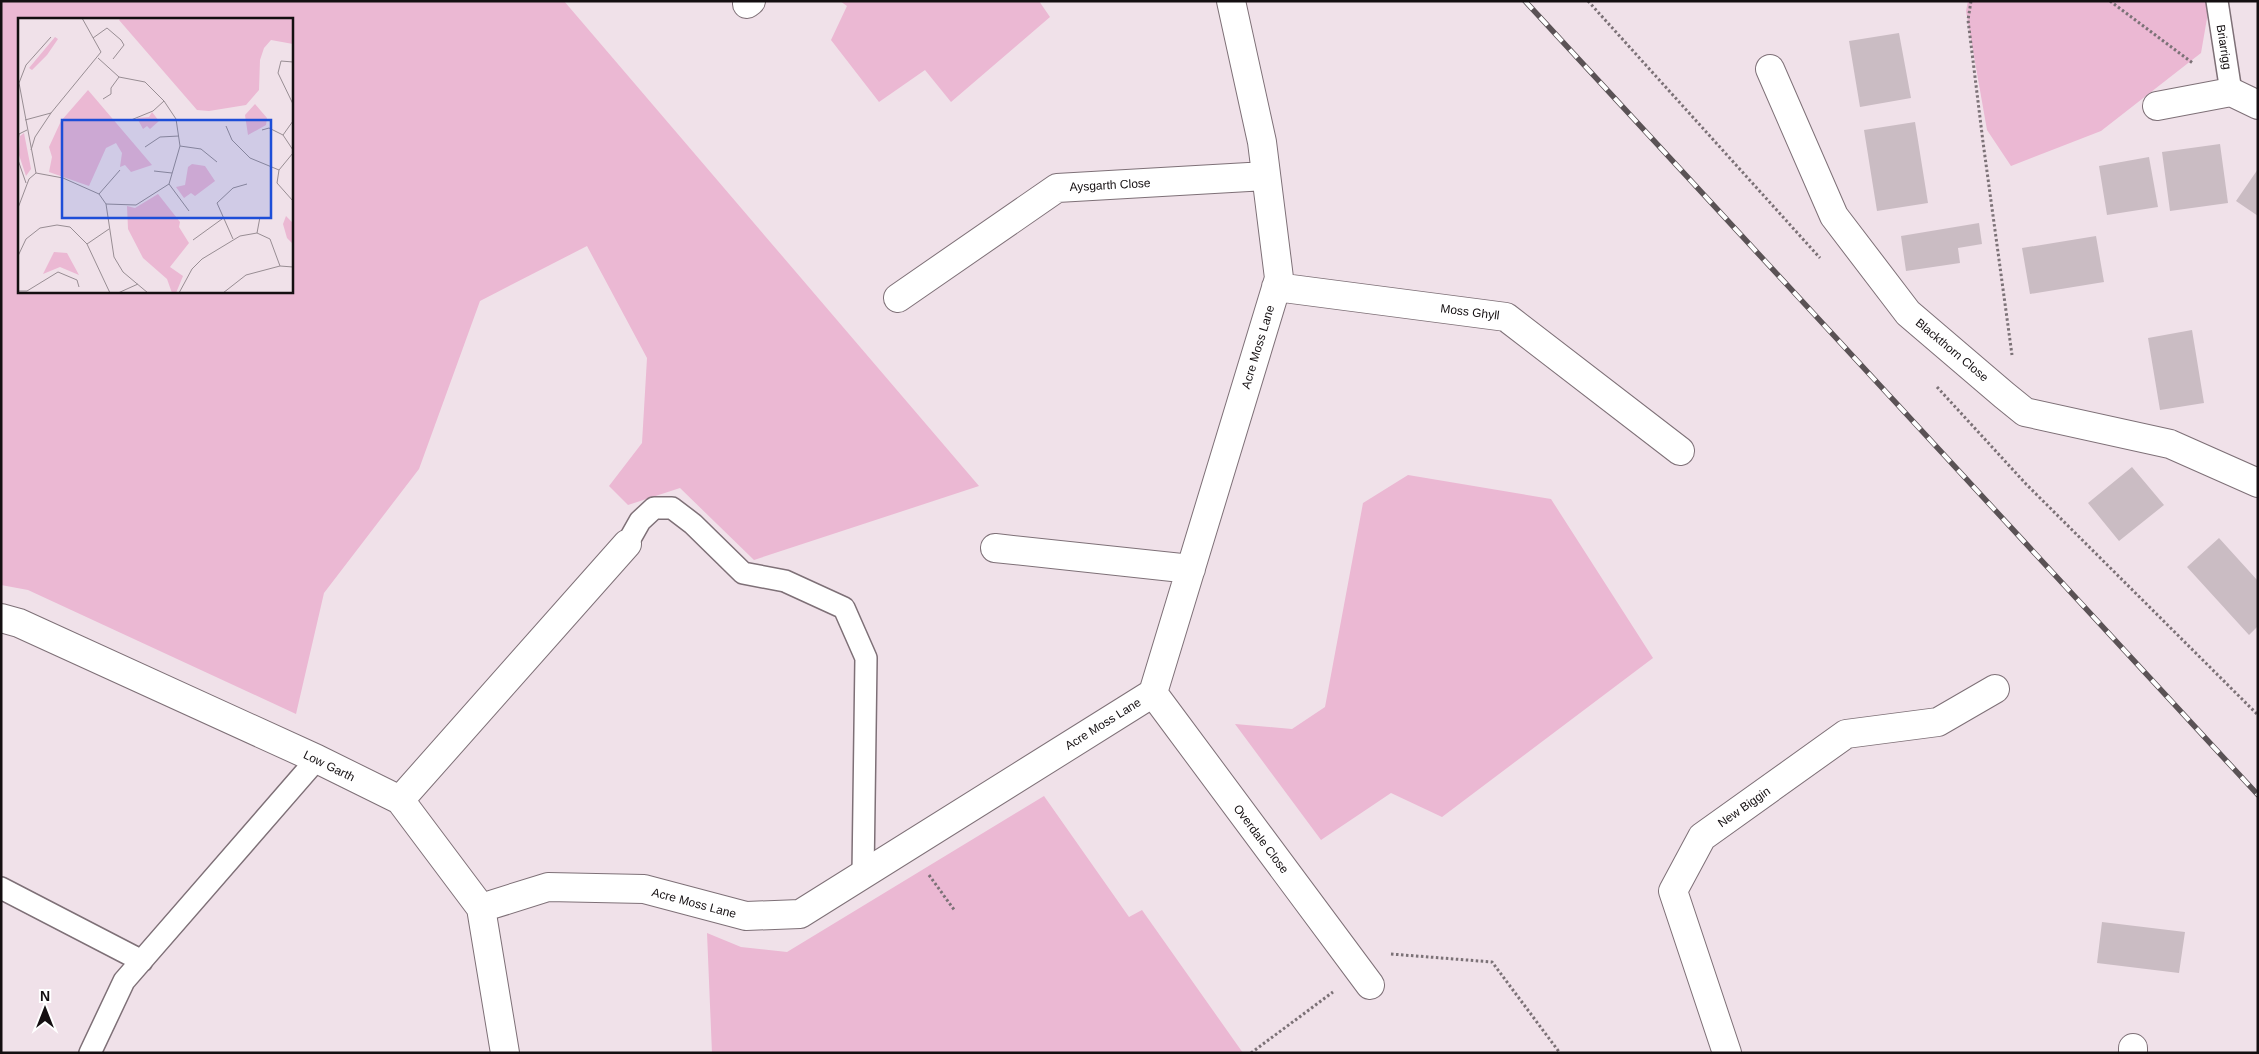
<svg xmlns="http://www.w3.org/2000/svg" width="2259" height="1054" viewBox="0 0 2259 1054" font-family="Arial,sans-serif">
<rect width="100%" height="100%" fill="#f0e1e9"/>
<path fill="#ebb8d3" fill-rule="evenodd" d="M3 1H564L979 486 754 560 680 488 628 505 609 486 642 443 647 358 587 246 480 301 419 469 324 593 296 714 28 590 1 585V3ZM19 19H291V291H19Z
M840 1H1039L1050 17 951 102 925 70 879 102 831 40 847 6Z
M1968 1H2210L2201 53 2101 131 2011 166 1987 130 1966 11Z
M1408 475 1551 499 1653 658 1442 817 1391 793 1321 840 1235 724 1292 729 1325 707 1363 503Z
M1044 796 1129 917 1142 910 1243 1053H712L707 933 741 947 787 952Z"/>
<path fill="#cabcc3" d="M1899 33 1911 98 1860 107 1849 41Z
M1915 122 1928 203 1877 211 1864 130Z
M2220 144 2228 203 2170 211 2162 152Z
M2149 157 2158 207 2107 215 2099 166Z
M2258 169V216L2236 201Z
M1979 223 1982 244 1958 248 1960 263 1906 271 1901 236Z
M2096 236 2104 282 2030 294 2022 248Z
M2192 330 2204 403 2160 410 2148 338Z
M2132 467 2164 505 2119 541 2088 503Z
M2219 538 2258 581V626L2249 635 2187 567Z
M2102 922 2185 932 2179 973 2097 963Z"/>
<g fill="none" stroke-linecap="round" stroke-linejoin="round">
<defs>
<path id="lane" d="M2217 1 2231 92
M627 544 640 521 654 508H672L693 524 743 573 785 581 844 608 866 658 863 875
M1 888 142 961
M90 1053 124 981 317 759"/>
<path id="street" d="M747 4 751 1
M1770 69 1834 216 1908 313 2004 395 2025 412 2170 444 2258 483
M2157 106 2231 92 2258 105
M1276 287 1506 317 1680 451
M898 298 1057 188 1266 176
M995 548 1191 569
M1 618 19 623 317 759 400 800 481 908 505 1053
M1153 693 1370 985
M400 800 627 544
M481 908 548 887 644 889 746 916 800 914 1153 693 1279 278 1262 142 1231 1
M1727 1053 1673 891 1702 837 1846 734 1938 722 1995 689
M2133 1053V1048"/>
</defs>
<use href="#lane" stroke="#7e7077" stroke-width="24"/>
<use href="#street" stroke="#7e7077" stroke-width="30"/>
<path stroke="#7b7176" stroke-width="3" stroke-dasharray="2.5 2.5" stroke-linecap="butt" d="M1588 1 1820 258
M1971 1 1968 20 1983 142 2012 355
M2110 1 2194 64
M1937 387 2026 484 2258 715
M929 875 955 911
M1391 954 1492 962 1560 1053
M1251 1053 1333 992"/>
<use href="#lane" stroke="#fff" stroke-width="21"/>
<use href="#street" stroke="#fff" stroke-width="28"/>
<defs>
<path id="rail" d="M1525 1 2258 795"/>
</defs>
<use href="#rail" stroke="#5a5255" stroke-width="5.5"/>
<use href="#rail" stroke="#fff" stroke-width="4" stroke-dasharray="11" stroke-linecap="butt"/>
</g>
<g text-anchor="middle" stroke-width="4" stroke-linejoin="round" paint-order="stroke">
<g font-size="12" fill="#140f11" stroke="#fff">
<text transform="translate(2224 47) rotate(81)" y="4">Briarrigg</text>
<text transform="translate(1110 185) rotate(-3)" y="4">Aysgarth Close</text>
<text transform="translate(1470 312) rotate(7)" y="4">Moss Ghyll</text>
<text transform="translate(1258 347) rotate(-73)" y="4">Acre Moss Lane</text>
<text transform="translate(1952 350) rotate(40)" y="4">Blackthorn Close</text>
<text transform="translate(1103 724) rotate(-32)" y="4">Acre Moss Lane</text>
<text transform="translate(329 766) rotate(26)" y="4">Low Garth</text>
<text transform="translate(1744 807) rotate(-35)" y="4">New Biggin</text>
<text transform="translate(1261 839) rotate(53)" y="4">Overdale Close</text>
<text transform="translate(694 903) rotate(15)" y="4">Acre Moss Lane</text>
</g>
</g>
<g transform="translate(18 18)">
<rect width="275" height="275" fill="#f0e1e9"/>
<path d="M103 0H275V26L253 22 246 30 242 42 241 72 228 87 191 93 179 92 101 2ZM37 19 40 21 29 37 14 52 11 50ZM70 72 134 147 113 154 107 147 102 149 104 135 98 125 88 130 71 168 31 154 34 139 31 129 43 103ZM237 86 249 100 248 107 230 117 227 97ZM134 94 141 103 132 111 129 108 125 111 119 100 131 99ZM6 115 13 151 8 158 1 137 2 118ZM174 146 187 148 197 163 177 178 173 175 166 180 158 169 167 167 170 149ZM140 176 162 204 161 209 171 225 152 249 165 258 158 275H154L149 261 125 240 110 211 109 188 117 190ZM268 198 275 205V226L269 220 265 206ZM36 234 49 235 61 257 42 249 25 256Z" fill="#ebb8d3"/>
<path fill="none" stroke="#988d93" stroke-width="1" d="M75 20 89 10 103 22 106 27 95 41M80 40 101 59 127 64 146 83 158 101 162 128 151 166 118 187 88 186M275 44 263 43 260 55 275 86M85 81 93 76V70L101 59M7 102 33 95M113 102 135 93 146 83M208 108 214 122 232 140 261 152M244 112 251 110 265 117 275 132M265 117 275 103M0 124 1 116 9 112M162 128 183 131 199 144M127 129 142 119 161 118M13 132 17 119 33 95 83 34 64 0M275 135 261 152 259 165 275 183M0 142 8 165M136 153 154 155M18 155 1 65 8 47 33 19M151 166 171 193M81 176 102 152M0 190 11 161 18 155 45 160 81 176 88 186 96 239 105 254 130 275M239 215 242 199M215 221 199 185 215 170 229 166M175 222 204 201M69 226 91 211M0 238 8 221 22 210 39 207 52 209 69 226 92 275M0 273H9L40 254 59 262 61 269M100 275 120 266M161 275 174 251 184 241 222 218 239 215 252 221 262 248M205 275 228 257 262 248 275 249"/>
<path fill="#1d4ed8" fill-opacity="0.15" stroke="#1d4ed8" stroke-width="2.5" d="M44 102H253V200H44Z"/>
<rect width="275" height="275" fill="none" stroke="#140f11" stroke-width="2.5"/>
</g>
<rect width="2259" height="1054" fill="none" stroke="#140f11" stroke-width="5"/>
<g transform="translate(45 1009)" stroke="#ffffff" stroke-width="4" paint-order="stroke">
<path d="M0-4L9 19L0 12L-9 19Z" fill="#140f11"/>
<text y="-8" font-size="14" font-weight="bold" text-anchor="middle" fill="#140f11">N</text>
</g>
</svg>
